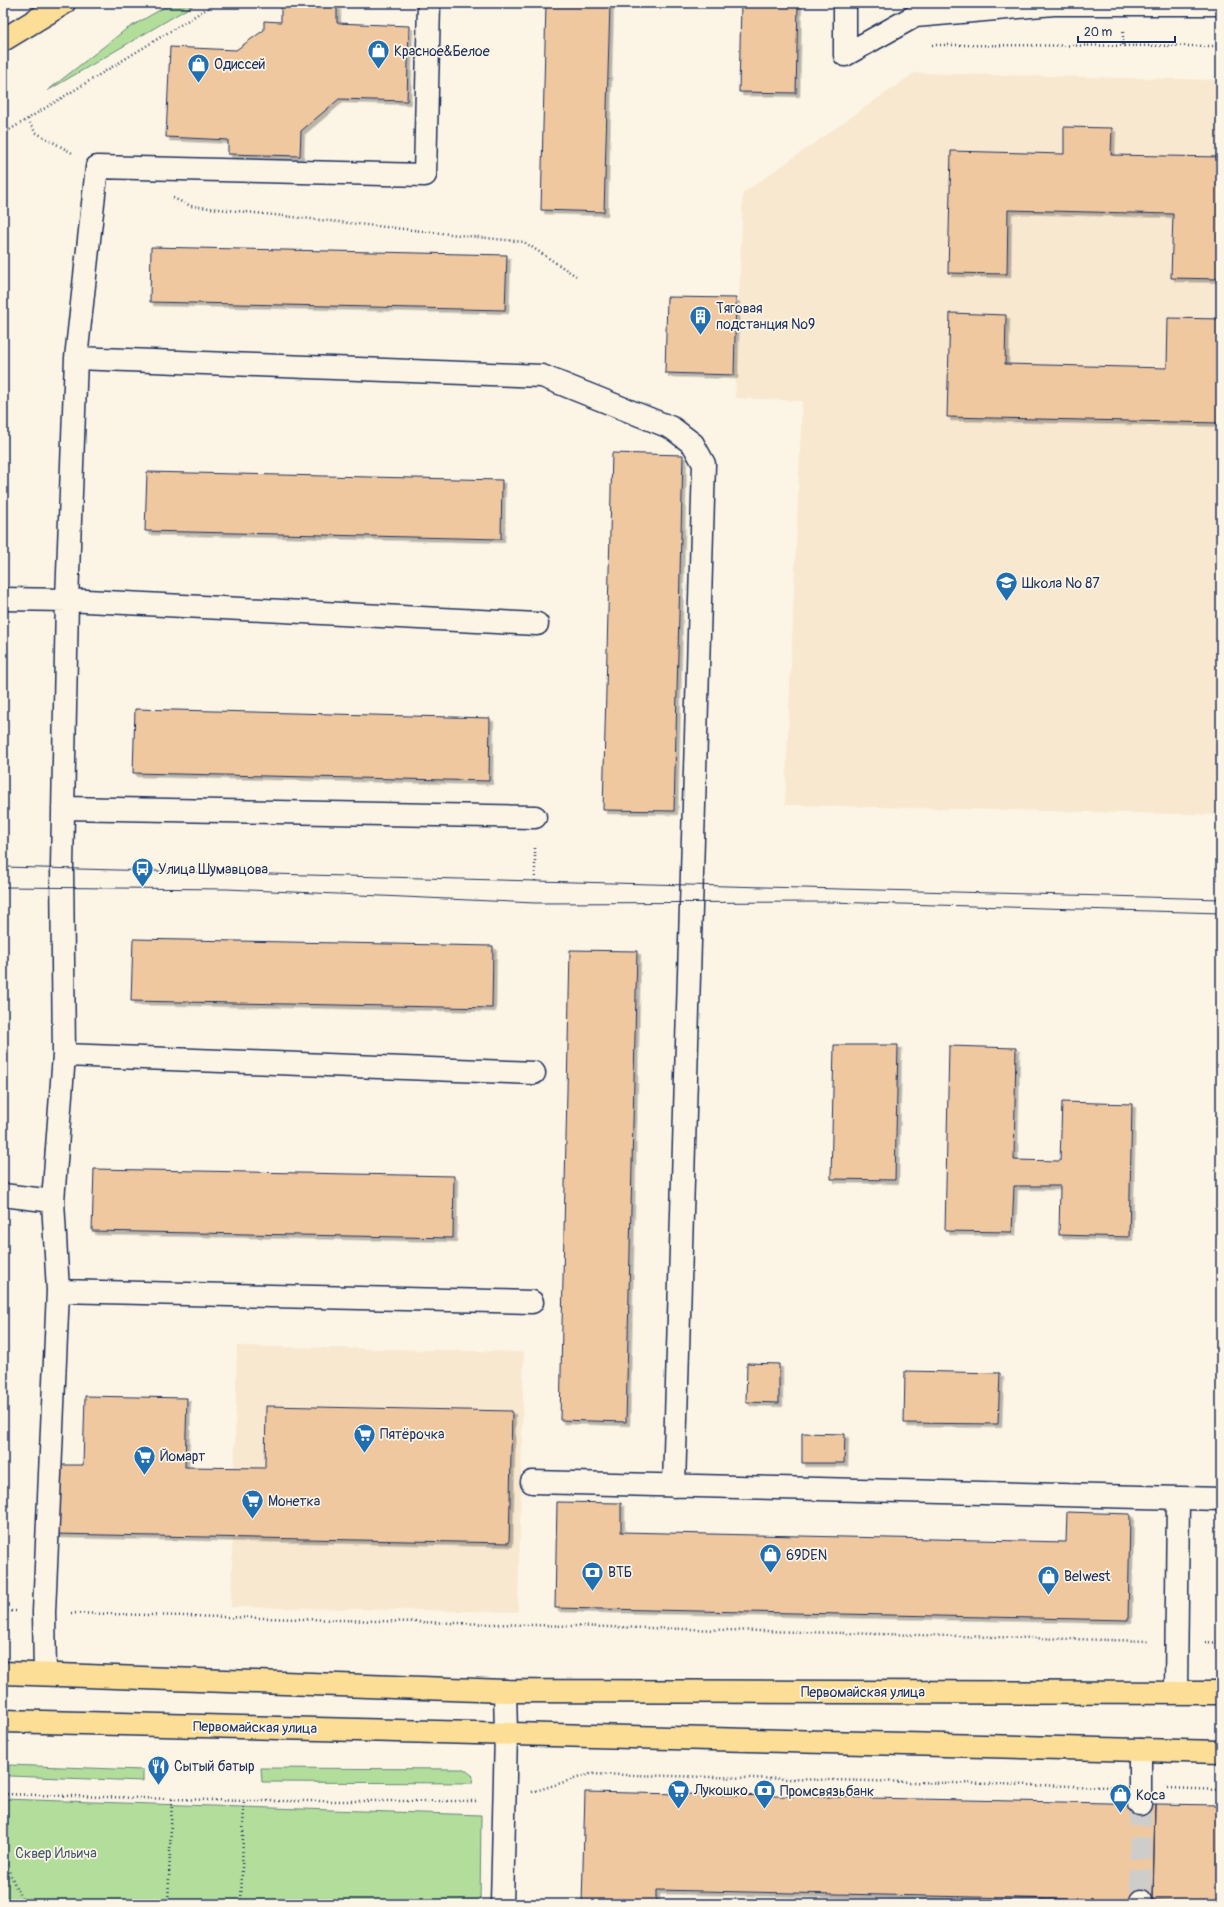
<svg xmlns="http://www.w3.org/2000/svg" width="1224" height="1907" viewBox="0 0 1224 1907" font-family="Pangolin,sans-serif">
<defs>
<filter id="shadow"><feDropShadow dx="3.5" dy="3.5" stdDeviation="0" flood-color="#0004"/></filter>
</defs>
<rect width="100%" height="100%" fill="#fcf5e5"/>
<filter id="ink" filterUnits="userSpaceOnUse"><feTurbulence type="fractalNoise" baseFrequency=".025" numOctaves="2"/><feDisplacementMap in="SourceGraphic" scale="8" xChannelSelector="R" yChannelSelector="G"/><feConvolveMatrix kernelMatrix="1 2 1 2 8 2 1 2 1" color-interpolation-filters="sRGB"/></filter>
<g filter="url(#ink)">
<path fill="#f8e8d0" d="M914 73 1221 80V815L785 805 802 401 735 398 743 193Z
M237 1346 524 1352 518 1612 231 1607Z"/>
<path fill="#b2dd9b" stroke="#66867c" d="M172 3H197L47 91 125 30Z
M9 1765 143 1770V1781L9 1776Z
M261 1768 464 1769 473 1776 472 1783 262 1782Z
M3 1799 481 1815 480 1904H3Z"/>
<path fill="#f0c8a0" stroke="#1b2f5e" filter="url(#shadow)" d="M546 3H610L604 212 541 210Z
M741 3H798L796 93 739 92Z
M281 6H337V23L409 26 407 101 339 99 301 131 300 156 228 154V140L166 137 170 47 236 50 264 30V21L281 22Z
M1064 127 1112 128 1111 155 1221 157V279L1171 278 1173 214 1008 210 1007 274 948 273 951 151 1064 154Z
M151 247 507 255 505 310 150 302Z
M667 297 736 298 734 375 665 373Z
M950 313 1006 315 1005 364 1167 368 1168 318 1221 319V423L947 417Z
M612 453 683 455 674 811 603 810Z
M147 472 502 480 501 539 145 531Z
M135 709 490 718 489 781 133 773Z
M133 939 493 946 492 1008 131 1001Z
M570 950 637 951 626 1422 560 1420Z
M834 1045H898L895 1180 831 1179Z
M949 1046 1016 1048 1014 1160 1060 1161 1062 1102 1132 1104 1129 1237 1059 1235 1060 1186H1014L1012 1232 945 1231Z
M94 1169 454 1176 453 1238 92 1231Z
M747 1363 779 1364V1403L746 1402Z
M905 1371 1000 1373 998 1424 904 1423Z
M85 1396 187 1398 185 1467 265 1468 266 1406 512 1411 509 1543 54 1534 56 1465H83Z
M802 1433 845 1434 844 1463H802Z
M557 1502 621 1503V1532L1066 1542 1067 1512 1130 1514 1128 1620 555 1608Z
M1221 1561V1613H1219Z
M585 1792 1155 1804 1153 1901 656 1890V1904H582Z
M1155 1804 1221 1805V1903L1153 1901Z"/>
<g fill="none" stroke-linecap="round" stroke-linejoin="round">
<path stroke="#cfcdca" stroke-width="22" stroke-dasharray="22 11" stroke-linecap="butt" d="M1140 1804 1141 1901"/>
<defs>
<path id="minor" d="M845 3V55
M845 55 915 16 1054 4H1221
M76 358 542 376 672 428 693 444 704 464 674 1486
M3 599 67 600 537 624
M63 808 535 817
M64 1055 534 1073
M3 1195 53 1201
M58 1291 532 1302
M532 1482 1221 1499
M45 1674 44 1612 58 1291 53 1201 64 1055 62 868 67 600 76 358 97 167 425 175 429 3
M1176 1692 1178 1498
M1140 1750V1804
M1141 1901V1904
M502 1904 506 1733 505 1691"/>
<path id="major" d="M3 40 64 3
M3 1673 505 1691 1221 1693
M3 1721 1221 1752"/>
</defs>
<use href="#minor" stroke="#1b2f5e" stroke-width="25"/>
<use href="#major" stroke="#1b2f5e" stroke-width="25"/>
<path stroke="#1b2f5e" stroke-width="2.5" stroke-dasharray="1 3" stroke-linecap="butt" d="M1123 32V46
M932 45 1221 46
M28 119 35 132 74 154
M3 134 216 3
M173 198 191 206 524 242 576 276
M535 881V845
M3 1611H16
M71 1613 1148 1641
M1205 1642 1221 1643
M1167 1788 1221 1790
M532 1792 590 1774 1112 1787
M3 1794 244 1801H476
M3 1857 23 1904
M168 1904 172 1799
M241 1904 244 1801"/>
<use href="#minor" stroke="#fcf5e5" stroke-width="22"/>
<use href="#major" stroke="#fcde96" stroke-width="22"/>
<path stroke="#1b2f5e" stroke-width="1" d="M3 867 1221 899
M3 887 227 889 535 903 829 902 1221 913"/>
</g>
</g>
<defs>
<symbol id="shop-pin" viewBox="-11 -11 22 30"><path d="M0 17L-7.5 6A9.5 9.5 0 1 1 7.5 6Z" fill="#1f6fb2" stroke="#fcf5e5"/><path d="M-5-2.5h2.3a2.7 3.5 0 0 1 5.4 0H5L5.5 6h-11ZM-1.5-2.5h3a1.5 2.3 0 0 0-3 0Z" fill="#fff"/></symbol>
<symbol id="building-pin" viewBox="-11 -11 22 30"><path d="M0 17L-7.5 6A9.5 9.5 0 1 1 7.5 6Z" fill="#1f6fb2" stroke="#fcf5e5"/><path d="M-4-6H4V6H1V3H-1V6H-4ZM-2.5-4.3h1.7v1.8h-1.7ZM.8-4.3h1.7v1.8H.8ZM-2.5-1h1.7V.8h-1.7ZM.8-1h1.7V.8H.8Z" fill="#fff"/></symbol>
<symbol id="school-pin" viewBox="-11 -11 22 30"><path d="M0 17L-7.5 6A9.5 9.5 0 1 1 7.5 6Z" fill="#1f6fb2" stroke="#fcf5e5"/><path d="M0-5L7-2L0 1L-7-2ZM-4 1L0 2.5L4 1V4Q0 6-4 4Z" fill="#fff"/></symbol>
<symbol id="bus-pin" viewBox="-11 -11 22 30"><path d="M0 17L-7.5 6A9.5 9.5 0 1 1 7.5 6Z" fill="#1f6fb2" stroke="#fcf5e5"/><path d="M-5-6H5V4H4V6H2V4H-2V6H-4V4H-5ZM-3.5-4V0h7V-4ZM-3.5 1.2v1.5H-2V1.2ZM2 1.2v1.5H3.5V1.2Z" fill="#fff"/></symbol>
<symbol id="supermarket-pin" viewBox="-11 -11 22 30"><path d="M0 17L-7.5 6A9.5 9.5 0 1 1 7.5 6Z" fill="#1f6fb2" stroke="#fcf5e5"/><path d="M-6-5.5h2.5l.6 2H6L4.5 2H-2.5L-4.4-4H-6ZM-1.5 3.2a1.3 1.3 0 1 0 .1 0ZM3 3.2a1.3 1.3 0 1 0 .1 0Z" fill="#fff"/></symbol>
<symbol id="bank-pin" viewBox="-11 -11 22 30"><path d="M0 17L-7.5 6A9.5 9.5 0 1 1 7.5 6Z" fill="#1f6fb2" stroke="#fcf5e5"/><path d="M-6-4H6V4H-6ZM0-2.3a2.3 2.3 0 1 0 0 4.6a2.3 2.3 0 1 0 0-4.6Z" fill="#fff"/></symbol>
<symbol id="restaurant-pin" viewBox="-11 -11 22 30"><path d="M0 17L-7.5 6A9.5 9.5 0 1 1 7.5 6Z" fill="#1f6fb2" stroke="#fcf5e5"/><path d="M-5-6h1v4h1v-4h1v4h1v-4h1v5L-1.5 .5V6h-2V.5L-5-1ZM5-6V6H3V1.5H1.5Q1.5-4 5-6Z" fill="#fff"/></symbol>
</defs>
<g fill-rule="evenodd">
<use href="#shop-pin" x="366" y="38" width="25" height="34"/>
<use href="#shop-pin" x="186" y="52" width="25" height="34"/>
<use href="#building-pin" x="688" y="304" width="25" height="34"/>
<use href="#school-pin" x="994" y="570" width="25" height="34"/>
<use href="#bus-pin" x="130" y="856" width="25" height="34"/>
<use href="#supermarket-pin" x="352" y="1422" width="25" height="34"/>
<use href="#supermarket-pin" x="132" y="1444" width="25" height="34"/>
<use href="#supermarket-pin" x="240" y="1488" width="25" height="34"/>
<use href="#shop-pin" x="758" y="1542" width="25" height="34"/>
<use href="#bank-pin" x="580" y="1560" width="25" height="34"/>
<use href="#shop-pin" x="1036" y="1564" width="25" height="34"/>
<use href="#restaurant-pin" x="146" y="1754" width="25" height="34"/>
<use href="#supermarket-pin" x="666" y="1778" width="25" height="34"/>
<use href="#bank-pin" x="752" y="1778" width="25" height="34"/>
<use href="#shop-pin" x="1108" y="1782" width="25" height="34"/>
</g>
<g text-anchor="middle" stroke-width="3.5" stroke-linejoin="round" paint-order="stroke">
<g font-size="14" fill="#1b2f5e" stroke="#fcf5e5" text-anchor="start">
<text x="394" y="56">Красное&amp;Белое</text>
<text x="214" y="69">Одиссей</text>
<text x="716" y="313">Тяговая<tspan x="716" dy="16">подстанция №9</tspan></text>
<text x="1022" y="588">Школа № 87</text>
<text x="158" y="874">Улица Шумавцова</text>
<text x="380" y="1439">Пятёрочка</text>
<text x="160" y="1461">Йомарт</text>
<text x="268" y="1506">Монетка</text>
<text x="786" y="1560">69DEN</text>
<text x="608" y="1577">ВТБ</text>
<text x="1064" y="1581">Belwest</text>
<text x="174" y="1771">Сытый батыр</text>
<text x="694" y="1795">Лукошко</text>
<text x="780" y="1796">Промсвязьбанк</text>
<text x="1136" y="1800">Коса</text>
</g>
<g font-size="14" fill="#1b2f5e" stroke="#fcf5e5">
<text x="863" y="1697">Первомайская улица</text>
<text transform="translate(255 1727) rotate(1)" y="5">Первомайская улица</text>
</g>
<g font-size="14" fill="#415a6d" stroke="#fcf5e5">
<text x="56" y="1858">Сквер Ильича</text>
</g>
</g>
<rect width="1224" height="1907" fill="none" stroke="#fcf5e5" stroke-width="16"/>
<rect x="8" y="8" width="1208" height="1891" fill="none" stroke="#1b2f5e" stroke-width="1.5" filter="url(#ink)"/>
<path d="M1078 36v6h97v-6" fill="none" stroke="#1b2f5e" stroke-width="2"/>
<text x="1084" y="36" font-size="12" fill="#1b2f5e" stroke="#fcf5e5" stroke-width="3" paint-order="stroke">20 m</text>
</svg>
